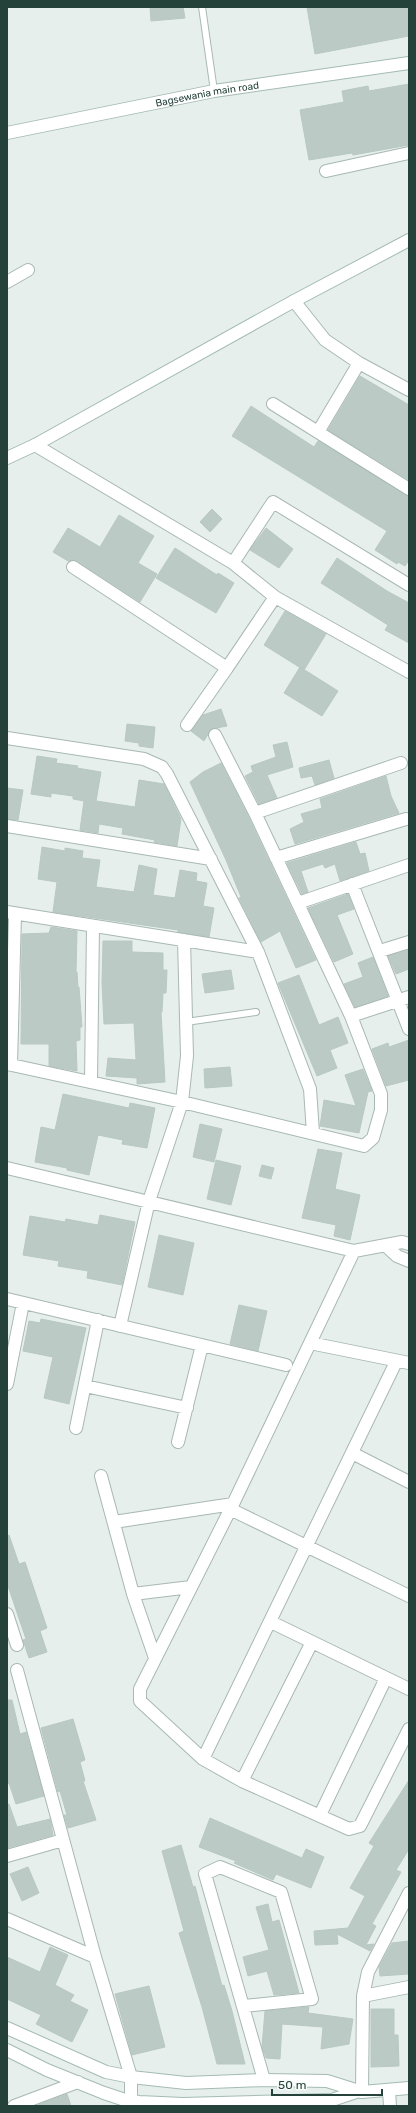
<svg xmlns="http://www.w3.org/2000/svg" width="416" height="2113" viewBox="0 0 416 2113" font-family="Rubik,sans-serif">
<rect width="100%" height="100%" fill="#e6efeb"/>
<path fill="#bbcac4" stroke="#b8c9c2" d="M150 7H183L185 18 151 21Z
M307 7H409V36L315 54Z
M409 84V145L353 155 352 153 309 160 300 110 344 102 342 91 368 86 369 91Z
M360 376 409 405V480L328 430Z
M251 406 314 447 318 441 409 496V560L405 566 398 562 397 564 375 550 387 531 232 436Z
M212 509 222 519 210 532 200 522Z
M119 515 154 536 138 563 157 574 140 602 77 561 73 560 68 561 53 552 68 528 100 547Z
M266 528 293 549 279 568 250 550Z
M175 548 217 575 218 573 234 583 216 613 156 578Z
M337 558 387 591 409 603V643L385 630 388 625 321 583Z
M285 611 326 634 304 670 264 645Z
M300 667 338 691 322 716 284 693Z
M221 709 227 726 211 729 204 741 191 731 203 715Z
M127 724 155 727 153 748 139 746V743L125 741Z
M287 742 293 767 267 775 277 798 259 804 245 776 253 772 251 766 276 757 273 745Z
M37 756 57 759 56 763 78 766 77 768 101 772 96 801 135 807 139 780 164 784 181 819 177 846 154 842 155 840 122 834 123 828 99 824 98 833 80 830 84 801 73 799V796L51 793V797L31 794Z
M329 760 334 778 315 785 312 776 301 778 299 768Z
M221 763 248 816 316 960 296 968 280 931 261 942 239 898 241 897 226 860 190 782 203 772Z
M386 776 391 796 399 813 295 844 290 829 304 822 301 814 322 808 320 799Z
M7 788 23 790 18 820 7 819Z
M356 842 360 854 365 853 369 871 340 881 335 864 325 868 323 864 301 871 308 892 302 894 287 863Z
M42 847 65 851V848L83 851 82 858 100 860 96 887 134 892 139 865 157 869 153 895 175 898 180 870 197 873 196 881 207 883 203 906 214 908 209 937 178 932V930L53 912 57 882 38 879Z
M348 894 354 909 337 915 353 954 334 962 308 908Z
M51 927 77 931 76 972H77L78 987H79L82 1027H80V1040L76 1041 77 1071 49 1066V1044H21L22 934 49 933Z
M103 941H132V952L163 953V970H167L166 993H163L162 1012H161L165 1082 137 1084V1078L106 1076 108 1058 136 1060 134 1023 104 1024 102 983Z
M409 950V969L396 974 388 956Z
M373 957 388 996 355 1007 344 984 363 977 358 963Z
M231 970 234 989 205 993 202 974Z
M299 975 319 1025 338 1017 348 1043 330 1050 337 1068 317 1076 278 983Z
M409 1040V1080L386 1086 372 1049 388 1043 389 1047Z
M230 1067 232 1086 205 1088 204 1069Z
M363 1069 372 1091 368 1092 359 1133 320 1126 324 1100 356 1106 345 1075Z
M63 1094 129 1108 130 1103 155 1108 147 1148 122 1144 123 1140 98 1135 89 1175 67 1170V1168L35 1162 41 1127 55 1130Z
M200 1124 222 1129 214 1162 193 1157Z
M318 1149 342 1153 335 1189 360 1195 350 1240 334 1236 336 1225 302 1218Z
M216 1160 241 1166 231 1205 207 1199Z
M262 1165 274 1168 271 1179 259 1176Z
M100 1215 135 1222 122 1285 87 1278 88 1271 58 1266 59 1261 23 1255 30 1216 65 1222 66 1219 98 1225Z
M159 1235 194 1243 183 1295 148 1287Z
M239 1305 267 1311 258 1351 230 1344Z
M41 1319 86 1328 69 1404 44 1398 53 1357 23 1351 29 1321 40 1323Z
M9 1535 19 1564 25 1562 47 1628 40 1631 47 1652 29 1658 23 1640 26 1639 7 1583V1536Z
M7 1700H12L20 1734 26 1732 44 1796 16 1804 9 1783 7 1784Z
M73 1719 85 1760 80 1762 85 1781H83L96 1820 68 1828 64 1815H67L60 1791 58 1792 41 1728Z
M409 1780V1849L396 1870 401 1872 372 1924 376 1926 366 1945 374 1944 370 1951 337 1934 338 1944 315 1945 314 1931 348 1928 365 1896 350 1888 374 1846 369 1843Z
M9 1804 17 1827 50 1819 53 1835 7 1848V1805Z
M210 1818 302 1858 306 1849 324 1857 311 1888 276 1874 273 1880 234 1863 236 1861 199 1847Z
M181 1845 193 1887 195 1886 222 1986 224 1985 232 2011 245 2064H217L202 2007 179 1933 184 1931 162 1851Z
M28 1867 39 1893 22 1901 10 1874Z
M268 1904 272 1922 279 1920 299 1993 274 1995 267 1971 248 1976 243 1957 269 1950 256 1907Z
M409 1941V1974L380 1976 379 1967 392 1943Z
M50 1947 68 1955 55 1985 74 1995 70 2001 88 2010 72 2042 36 2024 41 2015 7 1999V1957L40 1972Z
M149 1986 165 2047 132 2055 115 1994Z
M309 2007 308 2013 353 2019 349 2044 321 2049 323 2027 282 2024 280 2059 266 2058 262 2047 265 2011Z
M371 2009H394V2035H398L399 2066 371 2067Z
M67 2094 71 2106H35Z"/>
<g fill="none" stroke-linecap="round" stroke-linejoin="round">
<defs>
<path id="lane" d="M202 7 214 91
M186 1022 256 1012"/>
<path id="street" d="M326 171 409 153
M7 282 28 270
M294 301 325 340 359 363 409 390
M273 404 409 489
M318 432 359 363
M35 445 233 563 275 597 409 672
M233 563 273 502 409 585
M73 567 227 668 275 597
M187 725 227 668
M7 738 144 759 162 767 167 774 258 952 310 1089 313 1133
M255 813 401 763
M7 826 211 859
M276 858 406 819
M352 884 409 1029
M298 903 409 865
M7 912 258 952
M380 951 409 942
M351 1016 409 997
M7 1064 182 1102 364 1146 373 1138 381 1110V1094L351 1016 255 813 215 735
M11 1065 15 914
M91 1082 93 926
M7 1168 354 1251 402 1242 409 1244
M385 1245 397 1256 409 1261
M354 1251 233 1504 140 1689V1701L203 1759 242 1781 349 1829 360 1826 409 1729
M7 1299 286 1365
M120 1326 149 1201 182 1102 187 1056 184 940
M310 1343 409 1363
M7 1384 23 1303
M85 1386 187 1408
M76 1428 98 1320
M178 1442 202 1345
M352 1453 409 1482
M101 1476 133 1594 155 1658
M230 1509 409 1596
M114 1522 233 1504
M133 1594 191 1587
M7 1614 17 1645
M271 1622 409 1689
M17 1670 95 1957 131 2077V2101
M203 1759 396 1362
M242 1781 312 1642
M320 1815 386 1678
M7 1856 63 1840
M7 1919 95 1957
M363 1996 409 1987
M244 2006 312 1999 281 1892 220 1867 205 1874 264 2080
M389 2090 390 2106
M362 2092 363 1996 368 1972 409 1893
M14 2106 78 2082"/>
<g id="secondary">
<path id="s1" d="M7 133 214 91 409 63"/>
<path d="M7 458 35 445 294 301 409 240"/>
<path d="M7 2028 106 2072 131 2077 186 2083 264 2080 327 2081 362 2092 409 2088"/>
<path d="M7 2050 47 2070 104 2093 125 2100 139 2102 183 2104 332 2100 359 2091"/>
</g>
</defs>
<use href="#lane" stroke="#a8b8b2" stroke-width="8"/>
<use href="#street" stroke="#a8b8b2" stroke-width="14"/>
<use href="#secondary" stroke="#a4bbb3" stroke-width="14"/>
<use href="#lane" stroke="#fff" stroke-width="6"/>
<use href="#street" stroke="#fff" stroke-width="12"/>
<use href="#secondary" stroke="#fff" stroke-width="12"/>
</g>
<g text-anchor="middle" stroke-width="3" stroke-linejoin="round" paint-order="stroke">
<g font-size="10" fill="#24423a" stroke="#f7fbf9">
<text dy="4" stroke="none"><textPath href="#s1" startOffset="204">Bagsewania main road</textPath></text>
</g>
</g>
<rect width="416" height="2113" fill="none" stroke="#24423a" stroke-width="16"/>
<path d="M272 2089v6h110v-6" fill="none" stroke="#24423a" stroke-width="2"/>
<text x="278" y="2089" font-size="12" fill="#24423a" stroke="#f7fbf9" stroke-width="3" paint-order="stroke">50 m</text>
</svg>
